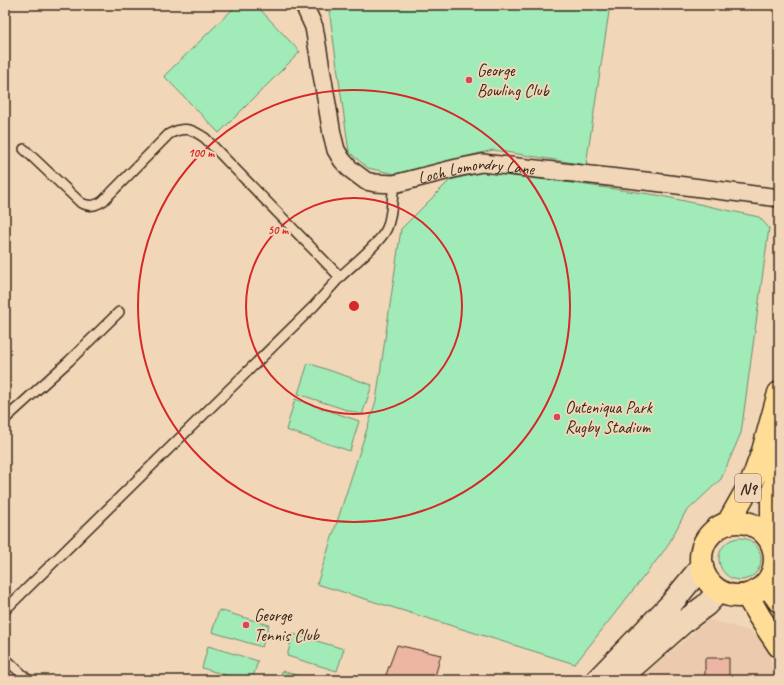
<svg xmlns="http://www.w3.org/2000/svg" width="784" height="685" viewBox="0 0 784 685" font-family="Caveat,sans-serif">
<rect width="100%" height="100%" fill="#f1d7b8"/>
<filter id="ink" filterUnits="userSpaceOnUse"><feTurbulence type="fractalNoise" baseFrequency=".025" numOctaves="2"/><feDisplacementMap in="SourceGraphic" scale="8" xChannelSelector="R" yChannelSelector="G"/><feConvolveMatrix kernelMatrix="1 2 1 2 8 2 1 2 1" color-interpolation-filters="sRGB"/></filter>
<g filter="url(#ink)">
<path fill="#eccaae" d="M708 620 730 625 750 631 768 647 775 680H638Z"/>
<path fill="#a1ebb9" stroke="#6e8a6c" d="M237 5H256L300 52 219 133 164 76Z
M330 5H610L586 165 493 150 395 174 368 168 349 152 329 9Z
M483 172 522 176 657 195 759 217 769 228 741 433 721 479 685 513 667 547 575 664 317 584 376 401 401 229 450 180Z
M308 363 372 385 362 415 298 394Z
M295 399 359 421 350 451 286 430Z
M719 559a21 21 0 1 1 42 0a21 21 0 1 1-42 0Z
M219 610 269 625 262 647 212 632Z
M293 634 344 649 337 671 287 656Z
M208 646 258 661 252 680H242L202 668Z
M282 671 313 680H280Z"/>
<path fill="#edb6a2" stroke="#3b2a1e" d="M397 645 441 655 434 680H384Z
M705 658H729V680H705Z"/>
<g fill="none" stroke-linecap="round" stroke-linejoin="round">
<defs>
<path id="lane" d="M340 277C352 265 378 245 386 230 392 219 392 197 394 184
M5 419 69 361 119 312
M5 610 314 306 340 277 205 138C192 129 184 126 169 134L103 201C95 206 90 207 81 203L24 149
M5 658 28 680"/>
<g id="street">
<path id="s1" d="M304 5 314 27 332 134 336 150 342 160 350 169 366 181 375 183 394 184 457 168 482 163 654 182 779 198"/>
</g>
<path id="secondary" d="M597 680 671 604 702 566
M618 680 686 620 706 605 719 591"/>
<path id="highway" d="M701 559a37 37 0 1 1 74 0a37 37 0 1 1-74 0Z
M728 523 753 479 763 451 779 393
M768 537 772 530V497L779 465
M766 583 779 601
M747 595 759 616 779 646"/>
</defs>
<use href="#lane" stroke="#3b2a1e" stroke-width="12"/>
<use href="#street" stroke="#3b2a1e" stroke-width="20"/>
<use href="#secondary" stroke="#3b2a1e" stroke-width="25"/>
<use href="#highway" stroke="#3b2a1e" stroke-width="25"/>
<use href="#lane" stroke="#f1d7b8" stroke-width="9"/>
<use href="#street" stroke="#f1d7b8" stroke-width="17"/>
<use href="#secondary" stroke="#f1d7b8" stroke-width="22"/>
<use href="#highway" stroke="#ffdd96" stroke-width="22"/>
</g>
</g>
<g fill="none" stroke="#d62828" stroke-width="2">
<circle cx="354" cy="306" r="108"/>
<circle cx="354" cy="306" r="216"/>
</g>
<g fill="#d1495b" stroke="#f1d7b8" stroke-width="1.5">
<circle cx="469" cy="80" r="4"/>
<circle cx="557" cy="417" r="4"/>
<circle cx="246" cy="625" r="4"/>
</g>
<g text-anchor="middle" stroke-width="4" stroke-linejoin="round" paint-order="stroke">
<rect fill="#f1d7b8" stroke="#725e4c" stroke-width="1" x="735" y="474" width="26" height="28" rx="3"/>
<g font-size="16" font-weight="bold" fill="#3b2a1e">
<text x="748" y="494">N9</text>
</g>
<g font-size="17" fill="#3b2a1e" stroke="#f1d7b8" text-anchor="start">
<text x="477" y="76">George<tspan x="477" dy="20">Bowling Club</tspan></text>
<text x="565" y="413">Outeniqua Park<tspan x="565" dy="20">Rugby Stadium</tspan></text>
<text x="254" y="621">George<tspan x="254" dy="20">Tennis Club</tspan></text>
</g>
<g font-size="17" fill="#3b2a1e" stroke="#f1d7b8">
<text dy="6" stroke="none"><textPath href="#s1" startOffset="305">Loch Lomondry Lane</textPath></text>
</g>
</g>
<circle cx="354" cy="306" r="6" fill="#d62828" stroke="#f1d7b8" stroke-width="2"/>
<g font-size="12" text-anchor="middle" font-weight="bold" fill="#d62828" stroke="#f1d7b8" stroke-width="4" stroke-linejoin="round" paint-order="stroke">
<text x="201" y="157">100 m</text>
<text x="278" y="234">50 m</text>
</g>
<rect width="784" height="685" fill="none" stroke="#f1d7b8" stroke-width="20"/>
<rect x="10" y="10" width="764" height="665" fill="none" stroke="#3b2a1e" stroke-width="1.5" filter="url(#ink)"/>
</svg>
